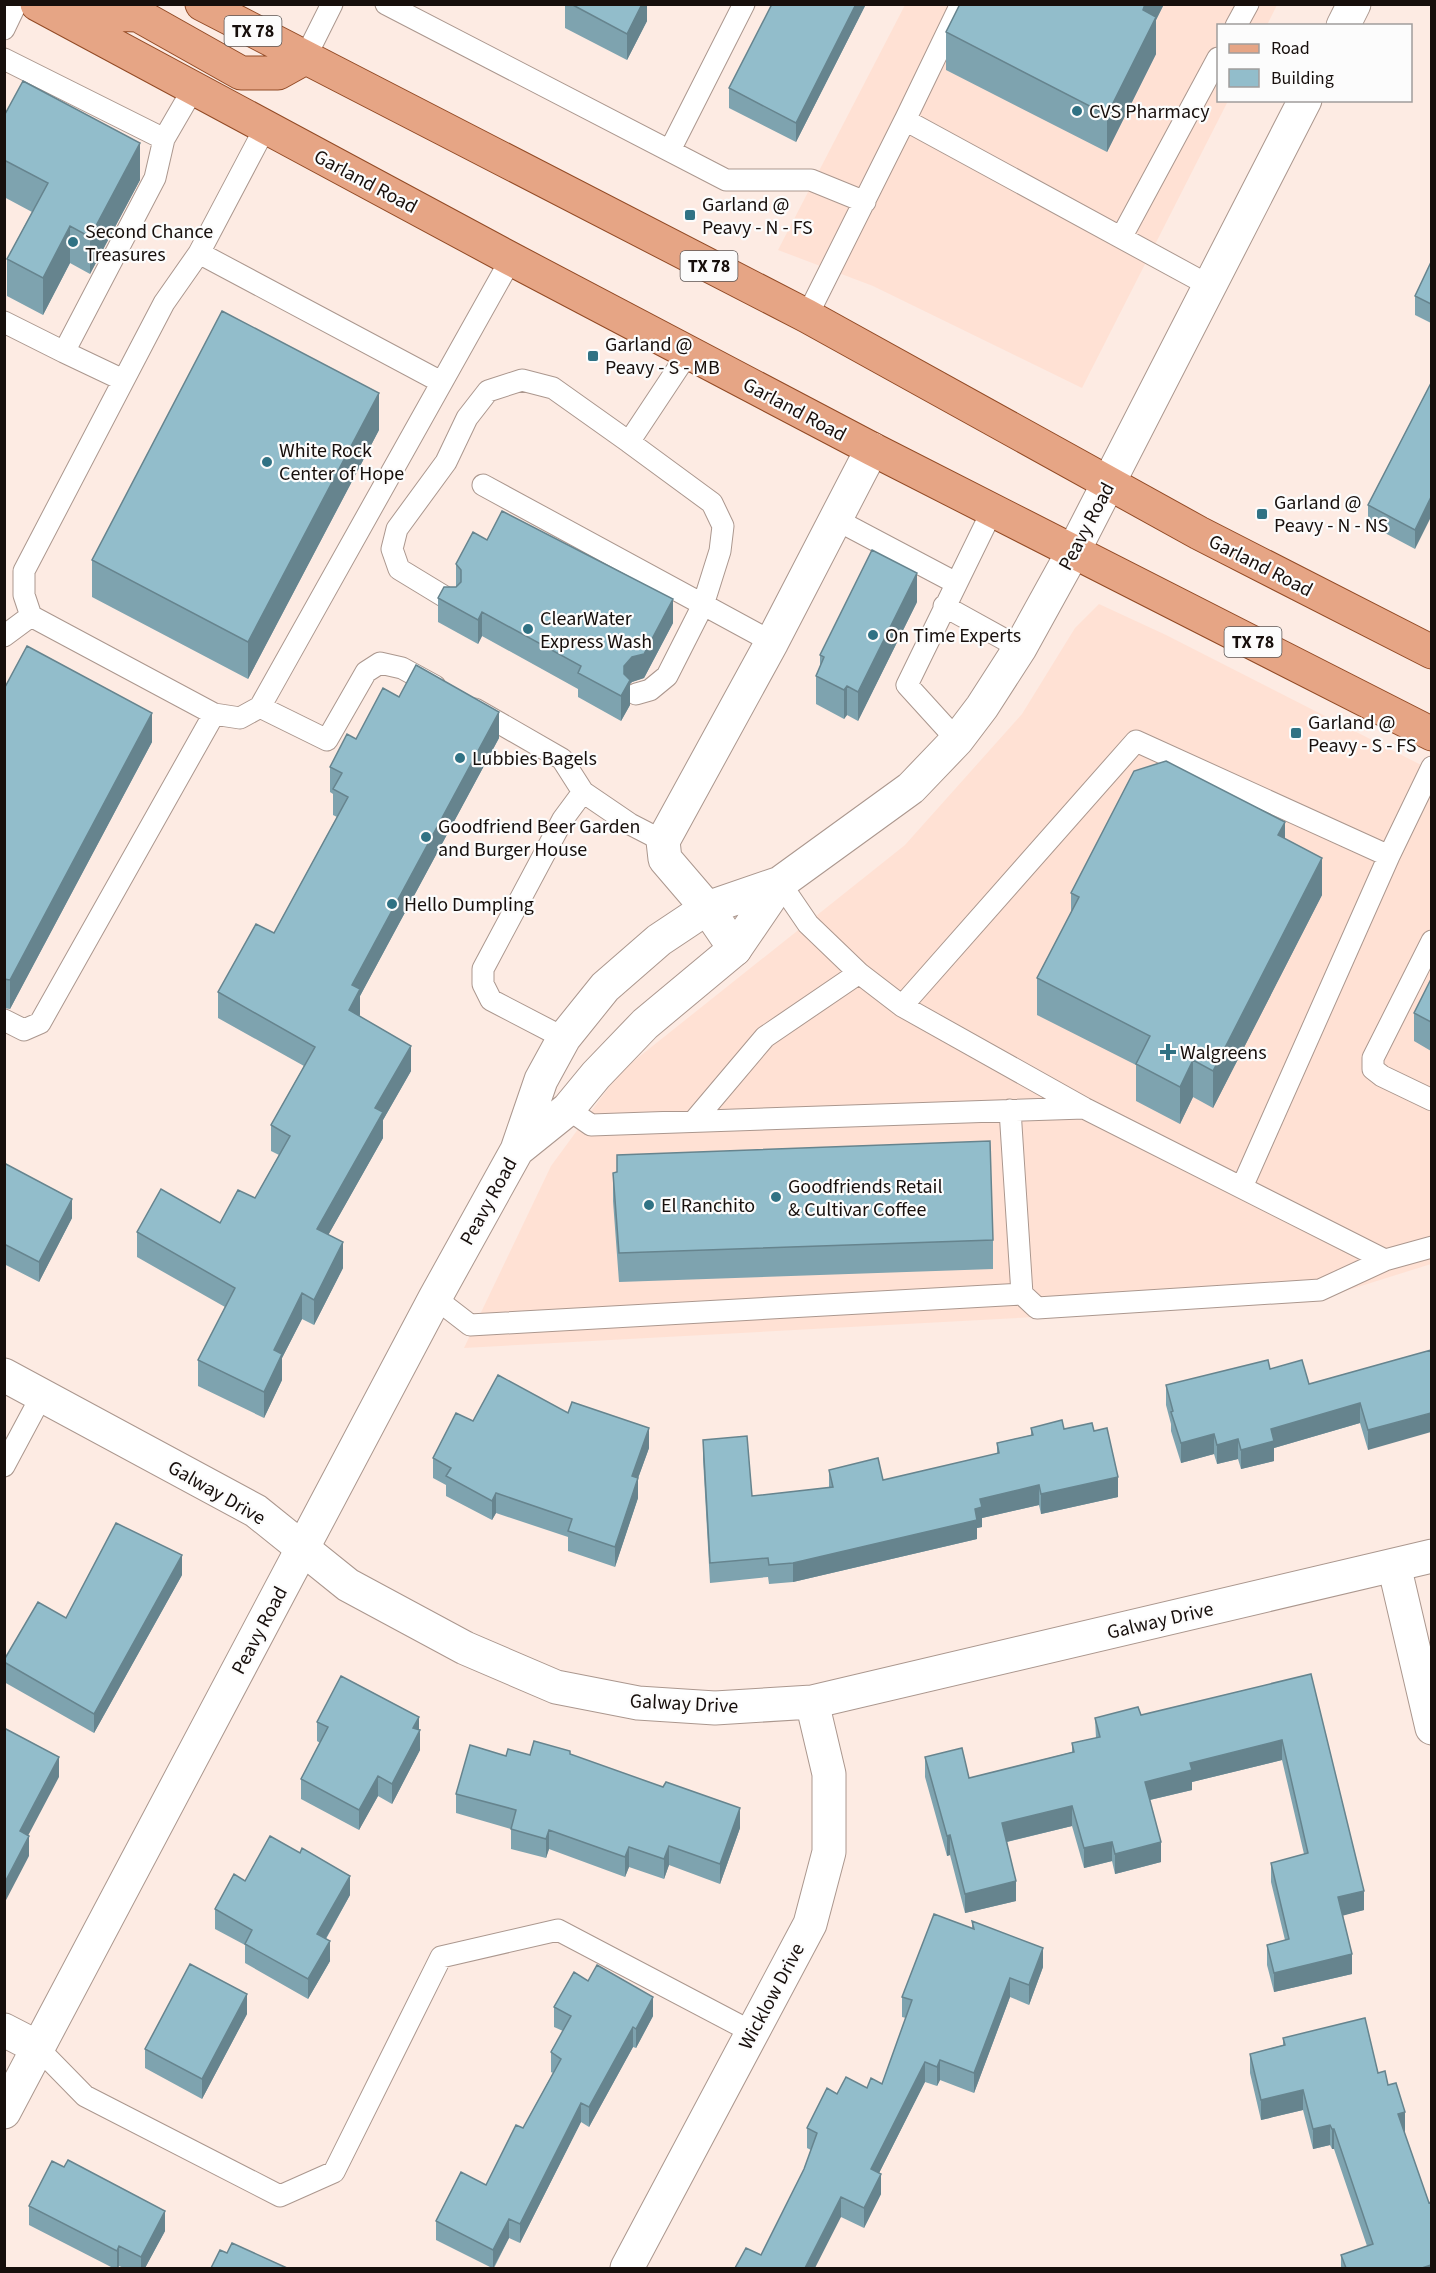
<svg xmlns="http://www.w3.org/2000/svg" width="1436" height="2273" viewBox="0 0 1436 2273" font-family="'Source Sans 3',sans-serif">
<rect width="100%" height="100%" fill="#fdebe3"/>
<path fill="#ffe1d4" d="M905 5H1277L1267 25 1218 26V100L1228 101 1082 388 873 286 778 250Z
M1099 604 1166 635 1431 770V1264L1310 1302 464 1348 551 1166 620 1072 905 845 1022 714 1075 628Z"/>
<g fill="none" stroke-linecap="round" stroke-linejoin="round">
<defs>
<path id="service" d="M386 4 726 180H811L865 202
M1236 26 1248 4
M4 29 16 4
M305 58 332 4
M4 59 164 139
M905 120 961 4
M265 128 199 253 164 303 24 571V595L31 616 214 714 240 718 260 707 511 259
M670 150 744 4
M1122 236 1218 58
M199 253 441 382
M807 316 905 120 1210 286
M4 322 64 352 155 178 164 139 193 89
M64 352 123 380
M483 485 772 642
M835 519 956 583
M450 600 399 569 392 549 397 529 446 462 467 418 488 391 522 380 553 388 629 442
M944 606 1020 648
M4 636 31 616
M636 694 650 690 667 676 703 605 720 551 723 526 712 503 629 442 688 353
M260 707 327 740 366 672 380 663 402 668 435 686
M475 709 562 759 583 792
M957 740 907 685 993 509
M780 883 808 924 859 973 902 1006 1084 1108
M1432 941 1373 1058V1069L1382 1076 1432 1100
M902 1006 1136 741 1389 856
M4 1020 24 1030 40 1023 214 714
M564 1038 491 1000 483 984V969L563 819 583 792 630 824 663 841
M568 1109 591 1125 1084 1108 1385 1260 1432 1247
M694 1121 765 1037 859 973
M1242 1187 1389 856 1432 767
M1022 1294 1037 1308 1320 1290 1385 1260
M435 1298 470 1325 1022 1294 1010 1110
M4 1466 42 1395
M37 2047 85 2096 280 2196 334 2172 441 1957 558 1930 752 2032"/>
<path id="minor" d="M735 949 707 908 665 859 663 841 772 642 872 449
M4 1375 256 1511 348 1585 465 1648 556 1687 638 1703 715 1708 812 1702 1432 1556
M1394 1565 1432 1728
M4 2030 37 2047
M627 2268 810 1924 829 1852V1774L812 1702"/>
<path id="tertiary" d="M1343 26 1354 4
M517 1150 568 1109 596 1075 645 1024 735 949 780 883
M4 2112 435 1298 517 1150 541 1080 564 1038 605 987 659 940 707 908 780 883 911 788 957 740 982 707 1020 648 1073 552 1305 100"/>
<path id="primary" d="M37 4 511 259 872 449 1432 734
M202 4 807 316 1199 533 1432 652
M60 13 138 15 241 73H278L305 58"/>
</defs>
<use href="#service" stroke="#ab978e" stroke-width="23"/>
<use href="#minor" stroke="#ab978e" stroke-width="35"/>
<use href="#tertiary" stroke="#ab978e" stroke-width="35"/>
<use href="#primary" stroke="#924a25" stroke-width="35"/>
<use href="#service" stroke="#fff" stroke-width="21"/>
<use href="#minor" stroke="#fff" stroke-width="33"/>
<use href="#tertiary" stroke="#fff" stroke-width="33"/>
<use href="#primary" stroke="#e6a585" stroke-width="33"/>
</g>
<path fill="#7ea3af" d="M565 4H647V21L627 60 565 28Z
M866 4 796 142 729 108V88Z
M960 4H1164L1156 20V54L1107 152 946 70V32Z
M4 116 140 180 90 274 70 263 43 315 7 296V259L32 212 4 197Z
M1431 262V323L1415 315V296Z
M1431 383 1415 549 1368 524V505Z
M379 430 248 679 92 597V560Z
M487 540 673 623 644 678 632 682 630 684V705L621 721 578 697V689L482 636 478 644 438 622V598L456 587V564Z
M917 602 858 721 847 715 844 719 816 704V676L820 666V655Z
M4 689 152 742 10 1009 4 1008Z
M399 697 499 738 360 996 359 1016 411 1071 383 1120V1138L328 1235 343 1268 314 1325 302 1319 282 1358V1380L264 1418 198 1386V1360L225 1307 137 1257V1232L220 1223 255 1198 279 1155 271 1151V1125L304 1066 218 1018V992L274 933 337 817 333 815V794L330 792V767L356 739Z
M1285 839 1322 895 1213 1108 1193 1097 1180 1124 1136 1101V1065L1037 1015V978L1071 914V893Z
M1431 979V1051L1414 1041V1013Z
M4 1163 72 1218 39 1282 4 1264Z
M613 1173 993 1240V1269L619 1282 613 1201Z
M1431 1350 1368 1450 1360 1423 1274 1448V1461L1241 1469 1238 1459 1217 1464 1214 1454 1181 1463 1171 1431V1424L1166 1405V1385L1270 1369 1309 1384Z
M568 1413 649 1448 638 1478V1498L615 1567 568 1551V1537L496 1513 492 1520 446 1496V1485L433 1478V1458L473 1421Z
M1031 1428 1094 1431 1118 1497 1041 1514 1039 1505 982 1518V1527L977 1528V1539L793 1582 769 1584 768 1577 710 1583 703 1459V1440L752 1496 829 1488V1470L883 1480 997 1454V1443L1031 1435Z
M182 1575 94 1733 4 1682V1660L66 1618Z
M1311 1674 1364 1910 1343 1915 1352 1974 1274 1992 1267 1965V1945L1285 1940 1271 1882V1863L1304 1854 1282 1760 1192 1782V1790L1150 1800 1161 1862 1115 1874 1112 1861 1084 1868 1072 1826 1007 1842 1016 1901 965 1913 950 1855 947 1856 925 1777V1757L969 1778 1072 1752V1743L1096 1738 1095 1718 1141 1715Z
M317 1722 419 1730 420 1750 392 1804 378 1796 359 1830 301 1799V1779L320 1743 317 1741Z
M570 1754 740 1828 720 1884 669 1865 664 1879 629 1867 625 1877 549 1849 546 1858 511 1849V1829L456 1813V1794L506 1756Z
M245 1881 350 1895 326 1939 330 1961 308 1999 245 1963V1945L215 1929V1909Z
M972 1921 1043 1967 1029 2005 1010 1997 974 2093 940 2080 937 2086 925 2082 879 2173 881 2194 864 2228 841 2217 761 2255 804 2169 811 2150 807 2148V2128L837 2094 867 2088 882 2084 906 2018 902 2017V1997L972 1928Z
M554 2007 653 2016 636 2048 633 2047 589 2127 581 2122 520 2243 509 2238 494 2268H492L436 2240V2221L486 2185 523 2128 553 2073 551 2072V2052L563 2031 554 2027Z
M247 2014 202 2099 145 2068V2049Z
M1283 2038 1378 2073 1388 2085 1405 2132H1404L1431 2268H1341V2255L1367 2246 1334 2149H1332L1330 2145 1313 2149 1303 2110 1261 2120 1250 2073V2054L1283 2045Z
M64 2167 165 2231 145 2268H124L119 2266 118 2268H113L29 2225V2206Z"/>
<path fill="#66848e" d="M642 4H647V21L627 60V34Z
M856 4H866L796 142V123Z
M1145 4H1164L1156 20V54L1107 152V115L1143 10Z
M140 143V180L90 274V237Z
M70 226V263L43 315V278Z
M379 393V430L248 679V642Z
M1431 497V517L1415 549V530Z
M917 573V602L858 721V692Z
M673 599V623L644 678 632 682 630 684V705L621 721V696L624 666Z
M482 612V636L478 644V620Z
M847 686V715L844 719V690Z
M499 712V738L360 996V1015L349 1035V1010L352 985Z
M152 713V742L10 1009V980Z
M1285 822V859L1278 835Z
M1322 858V895L1213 1108V1071Z
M411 1046V1071L383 1120V1138L317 1255V1229L375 1108Z
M1193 1060V1097L1180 1124V1087Z
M72 1199V1218L39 1282V1262Z
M343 1242V1268L314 1325V1300Z
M302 1293V1319L282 1358V1380L264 1418V1392L274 1350Z
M1360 1403V1423L1274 1448V1461L1241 1469V1450L1271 1429Z
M1431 1413V1432L1368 1450V1430Z
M649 1428V1448L632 1495V1476Z
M1214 1434V1454L1181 1463V1443Z
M1238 1439V1459L1217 1464V1445Z
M1118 1477V1497L1041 1514V1494Z
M638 1478V1498L615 1567V1547Z
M1039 1485V1505L982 1518V1527L977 1528V1539L793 1582V1563L975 1509 980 1499Z
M496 1493V1513L492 1520V1501Z
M182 1555V1575L94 1733V1714Z
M419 1717V1733L420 1730V1750L392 1804V1784L413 1728Z
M1282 1740V1760L1192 1782V1790L1145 1801V1782L1190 1763Z
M59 1757V1777L20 1851V1831Z
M378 1776V1796L359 1830V1810Z
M1072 1806V1826L1002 1843V1823Z
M740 1808V1828L720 1884V1864Z
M549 1830V1849L546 1858V1839Z
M950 1835V1855L947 1856V1836Z
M29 1836V1856L4 1904V1884Z
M1112 1842V1861L1084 1868V1848Z
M1161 1842V1862L1115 1874V1854Z
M669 1846V1865L664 1879V1859Z
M629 1847V1867L625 1877V1857Z
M350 1876V1895L317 1954V1934Z
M1016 1881V1901L965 1913V1894Z
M1364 1891V1910L1338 1917V1897Z
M330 1941V1961L308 1999V1979Z
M1043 1948V1967L1029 2005V1985Z
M1352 1954V1974L1274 1992V1973Z
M1010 1978V1997L974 2093V2073Z
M247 1994V2014L202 2099V2079Z
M653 1997V2016L636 2048V2029Z
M633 2027V2047L589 2127V2107Z
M940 2060V2080L937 2086V2067Z
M925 2062V2082L871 2189V2169Z
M1303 2090V2110L1261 2120V2100Z
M581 2103V2122L520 2243V2224Z
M1405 2112V2132L1398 2133V2114Z
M1330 2125V2145L1313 2149V2129Z
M1332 2129H1334V2149H1332Z
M881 2174V2194L864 2228V2208Z
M841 2197V2217L815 2268H805Z
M165 2211V2231L145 2268H141V2257Z
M509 2219V2238L493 2268V2250Z
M119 2246V2266L118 2268H117V2251Z
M1431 2265V2268H1422Z"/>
<path fill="#92bdcb" stroke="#66848e" stroke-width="1.5" d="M571 4H642L627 34Z
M772 4H856L796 123 729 88Z
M960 4H1145L1143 10 1156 17 1107 115 946 32Z
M23 81 140 143 90 237 70 226 43 278 7 259 48 183 4 160V116Z
M1431 262V304L1415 296Z
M222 311 379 393 248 642 92 560Z
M1431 383V497L1415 530 1368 505Z
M502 511 673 599 644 654 632 657 624 666V674L630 680 621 696 578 673 581 666 482 612 478 620 438 598 444 587H456L461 582V570L456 564 473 532 487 540Z
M872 550 917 573 858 692 847 686 844 690 816 676 824 657 820 655Z
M27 646 152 713 10 980 4 979V689Z
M416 665 499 712 352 985 360 989 349 1010 411 1046 375 1108 383 1112 317 1229 343 1242 314 1300 302 1293 274 1350 282 1354 264 1392 198 1360 235 1288 137 1232 161 1189 220 1223 238 1190 255 1198 290 1136 271 1125 315 1047 218 992 256 924 274 933 348 797 333 789 342 773 330 767 347 734 356 739 383 688 399 697Z
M1166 761 1285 822 1278 835 1322 858 1213 1071 1193 1060 1180 1087 1136 1064 1150 1036 1037 978 1079 897 1071 893 1134 771Z
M1431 979V1022L1414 1013Z
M990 1141 993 1240 619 1253 613 1173 617 1172V1155Z
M4 1163 72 1199 39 1262 4 1244Z
M1431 1350V1413L1368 1430 1360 1403 1271 1429 1274 1441 1241 1450 1238 1439 1217 1445 1214 1434 1181 1443 1171 1412 1173 1411 1166 1385 1268 1360 1270 1369 1302 1360 1309 1384Z
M498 1375 568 1413 572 1402 649 1428 632 1476 638 1478 615 1547 568 1531 572 1519 496 1493 492 1501 446 1476 451 1468 433 1458 456 1413 473 1421Z
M1062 1420 1064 1429 1092 1423 1094 1431 1107 1428 1118 1477 1041 1494 1039 1485 980 1499 982 1507 975 1509 977 1520 793 1563 769 1565 768 1558 710 1563 703 1440 747 1436 752 1496 833 1487 829 1470 878 1458 883 1480 999 1453 997 1443 1033 1435 1031 1428Z
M116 1523 182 1555 94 1714 4 1662V1660L38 1602 66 1618Z
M1311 1674 1364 1891 1338 1897 1352 1954 1274 1973 1267 1945 1289 1939 1271 1863 1308 1853 1282 1740 1190 1763 1192 1770 1145 1782 1161 1842 1115 1854 1112 1842 1084 1848 1072 1806 1002 1823 1016 1881 965 1894 950 1835 947 1836 925 1757 962 1748 969 1778 1074 1752 1072 1743 1100 1737 1095 1718 1138 1707 1141 1715Z
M341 1676 419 1717 413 1728 420 1730 392 1784 378 1776 359 1810 301 1779 328 1727 317 1722Z
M4 1728 59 1757 20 1831 29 1836 4 1884Z
M534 1741 570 1751V1754L663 1787 666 1782 740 1808 720 1864 669 1846 664 1859 629 1847 625 1857 549 1830 546 1839 511 1829 516 1810 456 1794 470 1745 506 1756 508 1749 530 1755Z
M270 1836 300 1853 302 1848 350 1876 317 1934 330 1941 308 1979 245 1944 252 1930 215 1909 234 1874 245 1881Z
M934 1914 974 1929 972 1921 1043 1948 1029 1985 1010 1978 974 2073 940 2060 937 2067 925 2062 871 2169 881 2174 864 2208 841 2197 805 2268H735L746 2248 761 2255 804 2169 817 2133 807 2128 827 2088 837 2094 846 2077 867 2088 871 2078 882 2084 912 2000 902 1997Z
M190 1964 247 1994 202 2079 145 2049Z
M597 1965 653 1997 636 2029 633 2027 589 2107 581 2103 520 2224 509 2219 493 2250 436 2221 461 2172 486 2185 516 2125 523 2128 561 2059 551 2052 571 2016 554 2007 574 1972 588 1981Z
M1365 2018 1378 2073 1385 2071 1388 2085 1396 2083 1405 2112 1398 2114 1429 2203 1431 2202V2265L1422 2268H1346L1341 2255 1373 2244 1334 2129H1332L1330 2125 1313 2129 1303 2090 1261 2100 1250 2054 1285 2045 1283 2038Z
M68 2160 165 2211 141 2257 119 2246 117 2251 29 2206 52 2161 64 2167Z
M232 2243 287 2268H211L220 2250 227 2253Z"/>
<g fill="#307284" stroke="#fcfcfc" stroke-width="2">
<circle cx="1077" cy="111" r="6"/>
<rect x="684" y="209" width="12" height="12" rx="3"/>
<circle cx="73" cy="242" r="6"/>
<rect x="587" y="350" width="12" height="12" rx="3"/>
<circle cx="267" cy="462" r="6"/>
<rect x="1256" y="508" width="12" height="12" rx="3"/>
<circle cx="528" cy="629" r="6"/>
<circle cx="873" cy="635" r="6"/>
<rect x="1290" y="727" width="12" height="12" rx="3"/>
<circle cx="460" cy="758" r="6"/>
<circle cx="426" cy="837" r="6"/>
<circle cx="392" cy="904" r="6"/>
<path d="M1165 1043h6v6h6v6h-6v6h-6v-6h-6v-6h6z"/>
<circle cx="776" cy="1197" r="6"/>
<circle cx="649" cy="1205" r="6"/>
</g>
<g text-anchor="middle" stroke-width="4.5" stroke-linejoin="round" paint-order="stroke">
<g fill="#fcfcfc" stroke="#5c5654" stroke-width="1.5">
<rect x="224.5" y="16" width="57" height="30" rx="4.5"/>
<rect x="680.5" y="251" width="57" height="30" rx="4.5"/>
<rect x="1224.5" y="627" width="57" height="30" rx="4.5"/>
</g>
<g font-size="18" font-weight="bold" fill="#170f0c">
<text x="253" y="37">TX 78</text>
<text x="709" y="272">TX 78</text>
<text x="1253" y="648">TX 78</text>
</g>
<g font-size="20" fill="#170f0c" stroke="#fcfcfc" text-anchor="start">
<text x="1089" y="118">CVS Pharmacy</text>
<text x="702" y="211">Garland @<tspan x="702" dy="23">Peavy - N - FS</tspan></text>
<text x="85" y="238">Second Chance<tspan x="85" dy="23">Treasures</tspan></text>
<text x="605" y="351">Garland @<tspan x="605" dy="23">Peavy - S - MB</tspan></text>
<text x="279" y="457">White Rock<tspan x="279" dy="23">Center of Hope</tspan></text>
<text x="1274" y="509">Garland @<tspan x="1274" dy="23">Peavy - N - NS</tspan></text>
<text x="540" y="625">ClearWater<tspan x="540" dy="23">Express Wash</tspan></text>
<text x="885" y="642">On Time Experts</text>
<text x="1308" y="729">Garland @<tspan x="1308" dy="23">Peavy - S - FS</tspan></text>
<text x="472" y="765">Lubbies Bagels</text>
<text x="438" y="833">Goodfriend Beer Garden<tspan x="438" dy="23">and Burger House</tspan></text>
<text x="404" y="911">Hello Dumpling</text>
<text x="1180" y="1059">Walgreens</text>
<text x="788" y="1193">Goodfriends Retail<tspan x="788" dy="23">&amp; Cultivar Coffee</tspan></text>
<text x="661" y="1212">El Ranchito</text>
</g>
<g font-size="20" fill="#170f0c" stroke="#fcfcfc">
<text transform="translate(366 181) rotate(28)" y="7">Garland Road</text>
<text transform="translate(795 409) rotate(28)" y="7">Garland Road</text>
<text transform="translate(1086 526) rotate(-62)" y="7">Peavy Road</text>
<text transform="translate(1261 565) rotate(27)" y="7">Garland Road</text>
<text transform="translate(488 1201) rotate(-61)" y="7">Peavy Road</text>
<text transform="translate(217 1492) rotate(30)" y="7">Galway Drive</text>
<text transform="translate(1160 1620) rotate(-13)" y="7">Galway Drive</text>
<text transform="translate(259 1630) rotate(-62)" y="7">Peavy Road</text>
<text transform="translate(684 1703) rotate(3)" y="7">Galway Drive</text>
<text transform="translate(771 1996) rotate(-62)" y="7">Wicklow Drive</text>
</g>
</g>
<rect width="1436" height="2273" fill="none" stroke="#170f0c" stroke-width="12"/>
<rect x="1217" y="24" width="195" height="78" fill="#fcfcfc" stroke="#a09d9c" stroke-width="1.5"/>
<rect x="1229" y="44" width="30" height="9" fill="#e6a585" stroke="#a09d9c" stroke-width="1.5"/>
<text x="1271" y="54" font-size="18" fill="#170f0c">Road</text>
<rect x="1229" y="69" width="30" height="18" fill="#92bdcb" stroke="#a09d9c" stroke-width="1.5"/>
<text x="1271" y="84" font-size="18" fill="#170f0c">Building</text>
</svg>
